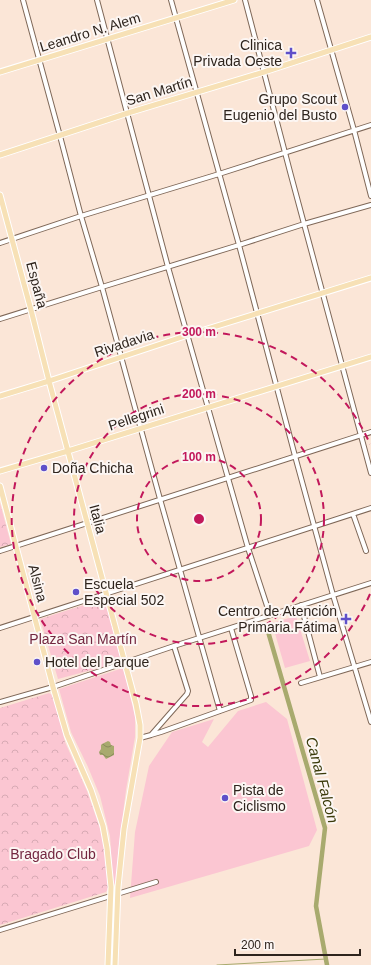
<svg xmlns="http://www.w3.org/2000/svg" width="371" height="965" viewBox="0 0 371 965" font-family="Arial,sans-serif">
<defs>
<pattern id="park-crowns" width="20" height="18" patternUnits="userSpaceOnUse"><rect width="20" height="18" fill="#fbc6d2"/><path d="M2 6a3 3 0 1 1 6 0M12 15a3 3 0 1 1 6 0" fill="none" stroke="#d7aab4"/></pattern>
<pattern id="water-waves" width="16" height="10" patternUnits="userSpaceOnUse"><rect width="16" height="10" fill="#a8aa6e"/><path d="M0 5q4-4 8 0t8 0" fill="none" stroke="#898a5a"/></pattern>
</defs>
<rect width="100%" height="100%" fill="#fbe6d7"/>
<path fill="#fbc6d2" d="M296 616 310 661 285 668 272 623Z
M123 668 135 716V737L126 790 118 853 117 883 115 885 113 883 110 836 100 796 88 767 71 732 59 689Z
M266 702 287 719 317 830 309 846 130 898 135 832 149 766 172 732 214 719 202 742 208 747 238 711Z
M113 900H116L113 965H110Z"/>
<path fill="url(#park-crowns)" d="M0 503 11 544 0 547Z
M106 598 122 662 58 679 40 619Z
M49 693 54 696 65 742 87 791 104 840 109 887 106 892 0 925V708Z"/>
<path fill="url(#water-waves)" d="M108 741 110 742 111 745 114 746V755L106 759 103 755H100L99 752 101 749V745L102 744Z"/>
<g fill="none" stroke-linecap="round" stroke-linejoin="round">
<path stroke="#a8aa6e" stroke-width="1" d="M217 965 326 959"/>
<path stroke="#a8aa6e" stroke-width="4.5" d="M267 628 325 828 316 906 327 965"/>
<defs>
<path id="minor" d="M23 0 60 136 81 216 102 287 160 499 220 711
M97 0 168 267 228 478 248 548 270 615
M171 0 239 245 295 456 333 595 371 722
M245 0C286 158 328 315 371 473
M317 0 354 130 371 196
M0 243 81 216 219 174 371 125
M0 319 102 287 239 245 304 224 371 205
M353 514 366 551
M0 551 371 432
M301 605 320 677
M0 628 371 508
M301 683 371 662
M0 702 53 687 174 646 371 583
M151 735 161 732 248 701 251 700V696L231 628
M140 738 151 735 187 694 188 691 174 646
M0 930 156 882"/>
<path id="major" d="M0 72 234 0
M0 155 128 113 264 72 371 37
M0 195 31 310 49 381 136 704 140 725V738L124 829 118 887 115 965
M0 396 49 381 188 335 371 278
M0 471 68 451 371 357
M0 486 53 687 67 735 91 790 103 826 107 848 111 887 108 965"/>
</defs>
<use href="#minor" stroke="#7f6858" stroke-width="6"/>
<use href="#major" stroke="#fff" stroke-width="7"/>
<use href="#minor" stroke="#fff" stroke-width="4"/>
<use href="#major" stroke="#f7e1b6" stroke-width="5"/>
</g>
<g fill="none" stroke="#c2185b" stroke-width="2" stroke-dasharray="7 5">
<circle cx="199" cy="519" r="62"/>
<circle cx="199" cy="519" r="125"/>
<path d="M370 594A187 187 0 1 1 370 444"/>
</g>
<g fill="#5f50c9" stroke="#fcf6f3" stroke-width="1.5">
<path d="M289 47h4v4h4v4h-4v4h-4v-4h-4v-4h4z"/>
<circle cx="345" cy="107" r="4"/>
<circle cx="44" cy="468" r="4"/>
<circle cx="76" cy="592" r="4"/>
<path d="M344 613h4v4h4v4h-4v4h-4v-4h-4v-4h4z"/>
<circle cx="37" cy="662" r="4"/>
<circle cx="225" cy="798" r="4"/>
</g>
<g text-anchor="middle" stroke-width="4" stroke-linejoin="round" paint-order="stroke">
<g font-size="14" fill="#2e241d" stroke="#fcf6f3">
<text transform="translate(90 32) rotate(-17)" y="5">Leandro N. Alem</text>
<text transform="translate(159 91) rotate(-17)" y="5">San Martín</text>
<text transform="translate(37 285) rotate(75)" y="5">España</text>
<text transform="translate(124 343) rotate(-18)" y="5">Rivadavia</text>
<text transform="translate(136 417) rotate(-18)" y="5">Pellegrini</text>
<text transform="translate(98 519) rotate(75)" y="5">Italia</text>
<text transform="translate(38 583) rotate(75)" y="5">Alsina</text>
</g>
<g font-size="14" fill="#2e241d" stroke="#fcf6f3" text-anchor="start">
<text x="282" y="50" text-anchor="end">Clinica<tspan x="282" dy="16">Privada Oeste</tspan></text>
<text x="337" y="104" text-anchor="end">Grupo Scout<tspan x="337" dy="16">Eugenio del Busto</tspan></text>
<text x="52" y="473">Doña Chicha</text>
<text x="84" y="589">Escuela<tspan x="84" dy="16">Especial 502</tspan></text>
<text x="337" y="616" text-anchor="end">Centro de Atención<tspan x="337" dy="16">Primaria.Fátima</tspan></text>
<text x="45" y="667">Hotel del Parque</text>
<text x="233" y="795">Pista de<tspan x="233" dy="16">Ciclismo</tspan></text>
</g>
<g font-size="14" fill="#732740" stroke="#fcf6f3">
<text x="83" y="644">Plaza San Martín</text>
<text x="53" y="859">Bragado Club</text>
</g>
<g font-size="15" font-style="italic" fill="#3b3b0b" stroke="#fcf6f3">
<text transform="translate(322 780) rotate(75)" y="5">Canal Falcón</text>
</g>
</g>
<circle cx="199" cy="519" r="6" fill="#c2185b" stroke="#fcf6f3" stroke-width="2"/>
<g font-size="12" text-anchor="middle" font-weight="bold" fill="#c2185b" stroke="#fcf6f3" stroke-width="4" stroke-linejoin="round" paint-order="stroke">
<text x="199" y="336">300 m</text>
<text x="199" y="398">200 m</text>
<text x="199" y="461">100 m</text>
</g>
<path d="M235 949v6h125v-6" fill="none" stroke="#2e241d" stroke-width="2"/>
<text x="241" y="949" font-size="12" fill="#2e241d" stroke="#fcf6f3" stroke-width="3" paint-order="stroke">200 m</text>
</svg>
